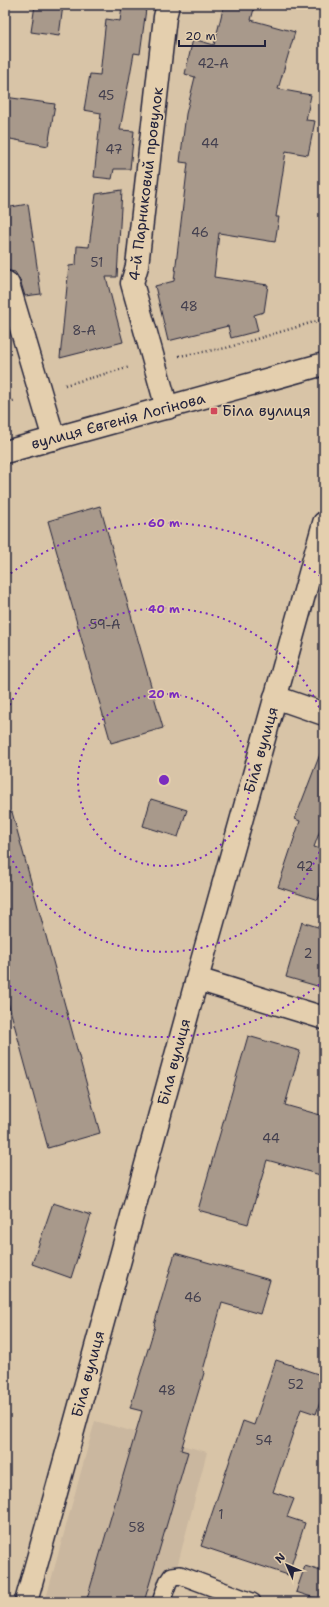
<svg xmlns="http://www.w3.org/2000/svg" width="329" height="1607" viewBox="0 0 329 1607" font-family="'Shantell Sans',sans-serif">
<rect width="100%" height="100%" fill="#d8c4a7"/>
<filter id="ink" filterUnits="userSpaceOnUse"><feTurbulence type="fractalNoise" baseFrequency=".025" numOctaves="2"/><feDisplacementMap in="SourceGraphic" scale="8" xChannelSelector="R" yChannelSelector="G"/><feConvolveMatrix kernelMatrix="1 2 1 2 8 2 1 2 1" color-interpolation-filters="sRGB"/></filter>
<g filter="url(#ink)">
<path fill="#cab79f" d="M95 1421 207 1452 168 1602H45Z"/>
<path fill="#a8998b" stroke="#22223b" d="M35 5H63L59 36 31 32Z
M224 5H255L251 20 295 32 278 89 311 95 306 120 315 121 308 155 286 151 276 217H279L275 242 219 233 214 277 268 285 264 312 254 315 258 331 231 338 228 326 168 341 155 286 174 281 188 163 180 162 186 114 195 77 185 74 193 39 214 45Z
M122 6 146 9 140 54 134 53 120 130 134 131 130 169H114L112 179 94 177 101 113 84 110 90 74 100 75 106 19 120 21Z
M5 97 55 104 48 146 5 138Z
M122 190 117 277H106L123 342 60 358 69 266 76 265 77 246 89 247 96 194Z
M28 204 41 294 25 296 20 280 15 272 5 270V208Z
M100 506 163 728 111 743 48 521Z
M322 749H324V830L321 828 314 847 324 850V882L318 900 278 887 300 821 295 819Z
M151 799 187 810 178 837 143 826Z
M12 812 100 1133 48 1148 5 991V813Z
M302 922 324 929V988L286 977Z
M248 1036 300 1051 285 1105 324 1116V1176L267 1160 248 1224 198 1210Z
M53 1203 91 1215 71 1278 32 1264Z
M175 1253 270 1280 260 1314 222 1303 203 1370 204 1373 181 1450 188 1452 144 1602H86L142 1411 130 1408 155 1326 154 1325Z
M276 1360 324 1376V1391L316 1414 301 1409 273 1492 294 1499 287 1517 305 1523 288 1575 201 1546 243 1421 254 1425Z
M305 1566 324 1572V1601L296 1592Z"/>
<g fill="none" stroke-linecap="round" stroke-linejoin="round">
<defs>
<path id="lane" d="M161 1602 168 1582 172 1576 180 1575 252 1602"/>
<path id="street" d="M5 282 8 284 54 439
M167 408 132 283 137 266 165 17 168 5
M275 697 324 714
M197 979 324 1018
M26 1602 197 979 324 523"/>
<path id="secondary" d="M5 452 324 364"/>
</defs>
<use href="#lane" stroke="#22223b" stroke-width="20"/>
<use href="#street" stroke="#22223b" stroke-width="25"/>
<use href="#secondary" stroke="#22223b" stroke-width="25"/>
<path stroke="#22223b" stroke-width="2.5" stroke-dasharray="1 3" stroke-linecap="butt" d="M179 356 226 348 324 319
M65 385 130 367
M5 403 16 400"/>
<use href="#lane" stroke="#e4cfae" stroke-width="17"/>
<use href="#street" stroke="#e4cfae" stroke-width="22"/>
<use href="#secondary" stroke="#e4cfae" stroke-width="22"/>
</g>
</g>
<g fill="none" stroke="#7b2cbf" stroke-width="2" stroke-dasharray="2 4">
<circle cx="164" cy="780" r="86"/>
<path d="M324 841A171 171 0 0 1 5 844M5 716A171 171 0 0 1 324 719"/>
<path d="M324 981A257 257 0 0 1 6 983M6 577A257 257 0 0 1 324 579"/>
</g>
<rect fill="#d1495b" stroke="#e4cfae" stroke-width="1.5" x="210" y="407" width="8" height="8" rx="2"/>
<g text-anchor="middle" stroke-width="3" stroke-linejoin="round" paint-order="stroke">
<g font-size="13" fill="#44404f">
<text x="213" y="68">42-А</text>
<text x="106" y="100">45</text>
<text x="210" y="148">44</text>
<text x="114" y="154">47</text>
<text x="200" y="237">46</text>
<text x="97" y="267">51</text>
<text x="189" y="311">48</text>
<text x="84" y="335">8-А</text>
<text x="105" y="629">59-А</text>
<text x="305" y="871">42</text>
<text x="308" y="958">2</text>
<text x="271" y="1143">44</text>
<text x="193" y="1302">46</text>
<text x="296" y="1389">52</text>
<text x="167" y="1395">48</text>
<text x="264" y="1445">54</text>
<text x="221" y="1519">1</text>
<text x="137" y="1532">58</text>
</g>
<g font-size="15" fill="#22223b" stroke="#e4cfae">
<text transform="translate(146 184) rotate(-83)" y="5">4-й Парниковий провулок</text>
<text transform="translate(118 421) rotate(-15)" y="5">вулиця Євгенія Логінова</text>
<text transform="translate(261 750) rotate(-74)" y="5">Біла вулиця</text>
<text transform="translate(174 1062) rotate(-75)" y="5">Біла вулиця</text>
<text transform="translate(88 1374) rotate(-75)" y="5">Біла вулиця</text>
</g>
<g font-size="15" fill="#22223b" stroke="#e4cfae" text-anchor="start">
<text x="222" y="416">Біла вулиця</text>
</g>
</g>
<circle cx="164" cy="780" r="6" fill="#7b2cbf" stroke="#e4cfae" stroke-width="2"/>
<g font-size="12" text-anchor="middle" font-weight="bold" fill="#7b2cbf" stroke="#e4cfae" stroke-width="3" stroke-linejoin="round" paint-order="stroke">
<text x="164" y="527">60 m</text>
<text x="164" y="613">40 m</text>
<text x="164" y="698">20 m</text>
</g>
<rect width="329" height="1607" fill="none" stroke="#e4cfae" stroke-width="20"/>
<rect x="10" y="10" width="309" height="1587" fill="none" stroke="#22223b" stroke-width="1.5" filter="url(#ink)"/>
<g transform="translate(287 1565) rotate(315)" stroke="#e4cfae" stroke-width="3" paint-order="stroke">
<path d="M0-3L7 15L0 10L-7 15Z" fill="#22223b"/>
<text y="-6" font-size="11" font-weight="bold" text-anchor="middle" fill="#22223b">N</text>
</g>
<path d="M179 40v6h86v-6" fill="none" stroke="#22223b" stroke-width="2"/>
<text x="185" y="40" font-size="12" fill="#22223b" stroke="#e4cfae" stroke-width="3" paint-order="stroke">20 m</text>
</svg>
